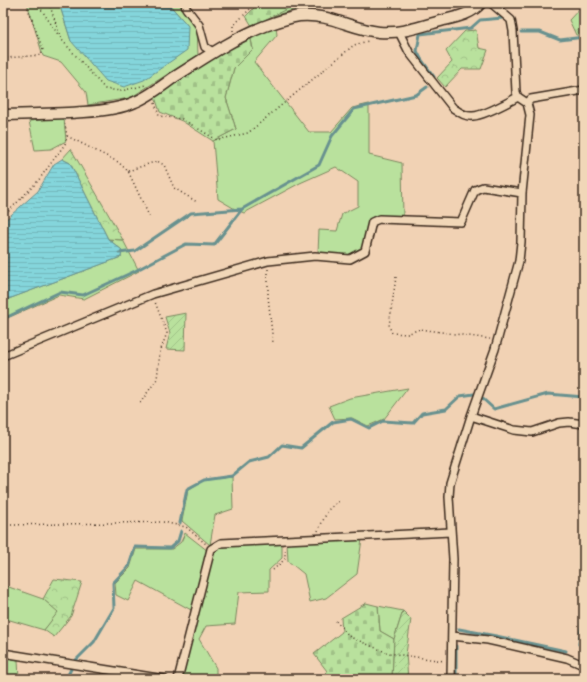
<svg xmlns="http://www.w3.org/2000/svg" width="587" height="682" viewBox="0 0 587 682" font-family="'Comic Neue',sans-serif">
<defs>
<pattern id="forest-crowns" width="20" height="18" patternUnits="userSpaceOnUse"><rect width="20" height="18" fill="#b9e19d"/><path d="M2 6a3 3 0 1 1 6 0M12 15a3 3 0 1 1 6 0" fill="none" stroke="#a0c187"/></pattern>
<pattern id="cemetery-stones" width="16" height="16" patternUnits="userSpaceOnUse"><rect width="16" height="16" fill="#b9e19d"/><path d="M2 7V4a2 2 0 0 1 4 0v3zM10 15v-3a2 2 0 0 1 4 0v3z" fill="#a0c187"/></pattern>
<pattern id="garden-furrows" width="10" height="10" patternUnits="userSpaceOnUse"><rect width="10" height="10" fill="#b9e19d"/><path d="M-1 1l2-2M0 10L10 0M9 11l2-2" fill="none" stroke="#a0c187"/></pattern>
<pattern id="water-rules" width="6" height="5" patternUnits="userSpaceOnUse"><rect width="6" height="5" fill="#84d5db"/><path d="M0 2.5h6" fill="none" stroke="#73b7bc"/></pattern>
</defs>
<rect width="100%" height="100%" fill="#f1d2b4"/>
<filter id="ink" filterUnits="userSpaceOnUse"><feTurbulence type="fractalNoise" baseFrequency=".025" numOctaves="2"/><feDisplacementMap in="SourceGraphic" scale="8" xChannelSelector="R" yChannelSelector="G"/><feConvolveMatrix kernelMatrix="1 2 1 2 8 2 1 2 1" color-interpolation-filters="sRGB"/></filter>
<g filter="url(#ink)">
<path fill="#b9e19d" stroke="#7a865e" d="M27 3H59L71 41 188 26 168 3H181L180 4 197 28 198 55 130 98 88 105 86 92 61 62 43 56Z
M276 27 277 35 254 62 309 132H331L352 108 369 104V155L402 163 403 218 372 217 366 231 362 249 349 255 318 253 319 230 337 231 342 214 358 206V182L336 167 300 183 244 213 235 209 218 199 213 141 236 129 226 98 234 68 253 49 250 35Z
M64 118 66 141 51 149 35 150 29 121Z
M108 239 123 240 139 271 84 299 59 295 3 320V301L121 257 122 250Z
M408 388 384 419 368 426 352 418 335 419 329 406 350 398Z
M232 477 233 509 215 515 210 545 182 521 188 490 204 480Z
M185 533 208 551 193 611 138 581 128 601 116 595 115 583 130 568 136 549H172L181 542Z
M362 539 357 574 326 598 310 602 304 574 288 561 287 543Z
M282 543V558L269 570V591L239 592 235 624 206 626 199 639 216 668V676L214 679H182L214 552 221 547Z
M3 585 43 599 59 612 44 630 3 618Z
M378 606 403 611 394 639 380 631Z
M3 657 18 660 19 679H3Z"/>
<path fill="url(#forest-crowns)" stroke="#7a865e" d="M281 3H312L310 5 273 16Z
M584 4V35H576L569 20Z
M476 30 479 48 488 50 481 69H462L445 87 437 78 452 62 446 51 465 31Z
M71 149 123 240 108 239 70 163 62 159Z
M54 579 82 582 71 616 54 637 44 630 58 612 43 599Z"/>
<path fill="url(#cemetery-stones)" stroke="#7a865e" d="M259 3H299L252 26 246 16Z
M250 35 253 49 234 68 226 98 236 129 213 141 182 121 160 112 155 97 216 55Z
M366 603 378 606 380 631 394 639 392 679 325 678 327 671 314 654 342 632 341 618Z"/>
<path fill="url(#garden-furrows)" stroke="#7a865e" d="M186 313 185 350 166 349 170 333 165 317Z
M403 611 411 619 406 654 408 679H392L394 639Z"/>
<path fill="url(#water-rules)" stroke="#67918f" d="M59 3H168L188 26 187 50 144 80 124 87 106 81 71 41Z
M62 159 70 163 108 239 122 250 121 257 3 301V222L38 191 54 164Z"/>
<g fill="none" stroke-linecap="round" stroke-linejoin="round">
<path stroke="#67918f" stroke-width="3" d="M521 32H540L560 40 584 37
M434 77 421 59 417 51 420 34 471 28 480 20 503 18
M119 253 135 251 191 213 242 209 319 165 332 136 354 109 416 95 427 87
M3 319 60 292 83 295 135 271 186 244 214 245 242 209
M483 399 494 409 548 394 584 397
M180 523 187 489 204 480 232 476 249 462 269 457 282 445 301 448 333 422 351 419 369 428 383 421 413 423 422 413 446 409 460 396 474 394
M459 629 496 636 566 651
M579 644 584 609
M75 661 94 642 114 608 113 583 129 566 135 547 170 548 178 541 181 531
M66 679 71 669
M456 679V646"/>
<defs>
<path id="street" d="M185 3 186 8 199 25 205 47 213 52
M399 32 409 52 453 108C459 112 465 117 473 116 486 115 506 103 518 97
M527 103 531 99 584 90
M3 356 153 294 268 261 315 256 350 259 365 251 372 222 379 219 461 222 475 190 483 187 522 193
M471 416 514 430 532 432 559 423 569 422 584 424
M452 636 488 640 567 658 583 665 584 667
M3 653 164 679
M178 679 211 549 221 543 451 532
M451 679 453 559 449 497 450 483 471 416 495 349 519 261 521 242 522 193 530 115 527 103 518 97 516 92 513 31 511 20 491 3"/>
<path id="secondary" d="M3 115C30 114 57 114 84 112 100 111 120 109 135 102 148 97 161 87 173 78 203 59 232 39 265 26 276 22 287 18 299 16 329 13 351 29 379 32 402 34 422 26 444 20 457 17 472 14 481 3"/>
</defs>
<use href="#street" stroke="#3b2a1e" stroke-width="10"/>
<use href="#secondary" stroke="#3b2a1e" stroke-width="13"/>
<path stroke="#3b2a1e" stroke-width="1.5" stroke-dasharray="1 3" stroke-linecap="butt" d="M37 3 59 36
M49 3 61 39 105 89 121 91 146 85
M233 31V26L256 3
M3 56 7 58 41 55 43 50 26 3
M155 103 159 116 182 119 217 140 248 133 354 45 368 41
M67 136 118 162 128 171 150 218
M128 171 157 161 164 165 174 188 197 202
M3 217 38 181 65 144 67 136 65 124
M268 269V296L273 343
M396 277 389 326 392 333 407 334 420 329 490 339
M140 403 157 379 160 352 167 333 155 302
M11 525 163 522 186 527 206 544
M318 531 328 510 339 501
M273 570 285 559V549
M336 621 350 637 388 653 444 661"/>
<use href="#street" stroke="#f1d7b8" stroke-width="7"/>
<use href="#secondary" stroke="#f1d7b8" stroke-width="10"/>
</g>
</g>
<rect width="587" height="682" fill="none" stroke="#f1d7b8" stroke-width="16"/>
<rect x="8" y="8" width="571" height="666" fill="none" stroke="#3b2a1e" stroke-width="1.5" filter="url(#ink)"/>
</svg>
